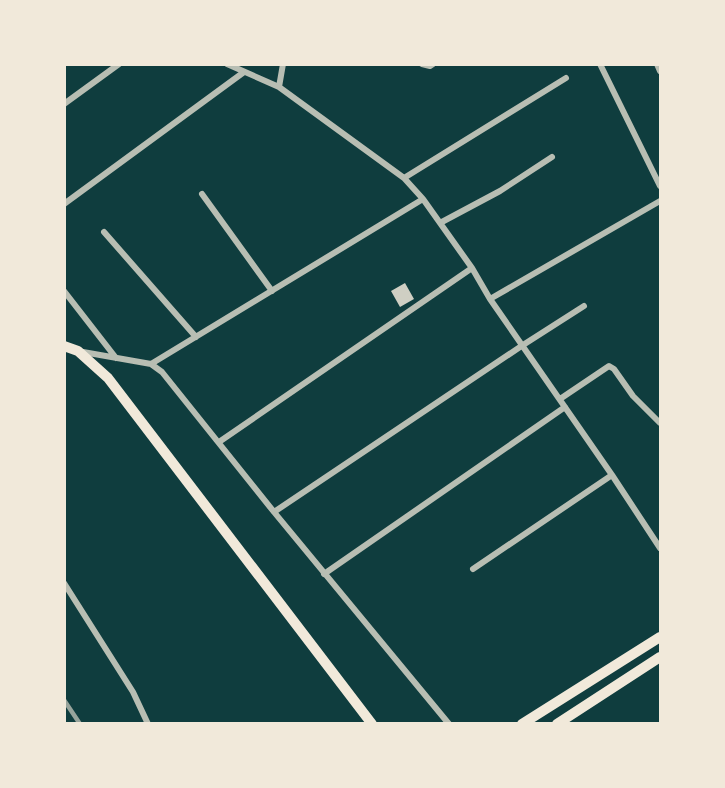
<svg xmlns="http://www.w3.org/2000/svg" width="725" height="788" viewBox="0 0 725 788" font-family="'Noto Sans',sans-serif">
<rect width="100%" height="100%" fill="#0f3d3e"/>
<path fill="#cfcfc3" d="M405 283 414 299 400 307 391 291Z"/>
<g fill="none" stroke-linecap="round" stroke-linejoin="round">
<path stroke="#b8beb3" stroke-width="6" d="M227 64 279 87 404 178 423 199 472 268 490 299 612 475 660 548
M422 64 430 66 433 64
M600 64 660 186
M657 64 660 71
M279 87 283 64
M64 104 119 64
M404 178 566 78
M202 194 272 291
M64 204 244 72
M440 223 500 191 552 157
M104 232 196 337
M64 291 116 358
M490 299 660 201
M83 352 151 364 162 372 274 512 449 724
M151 364 423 199
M560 399 609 366 614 369 633 396 660 423
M219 442 472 268
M274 512 523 345 584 306
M473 569 612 475
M324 574 565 407
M64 583 133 692 148 724"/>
<path stroke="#f1e9da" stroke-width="10" d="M64 346 78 351 108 378 372 724
M522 724 660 637
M557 724 660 657"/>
<path stroke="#97a49c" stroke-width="4.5" d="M64 700 80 724"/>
</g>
<rect width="725" height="788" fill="none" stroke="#f1e9da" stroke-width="132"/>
</svg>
